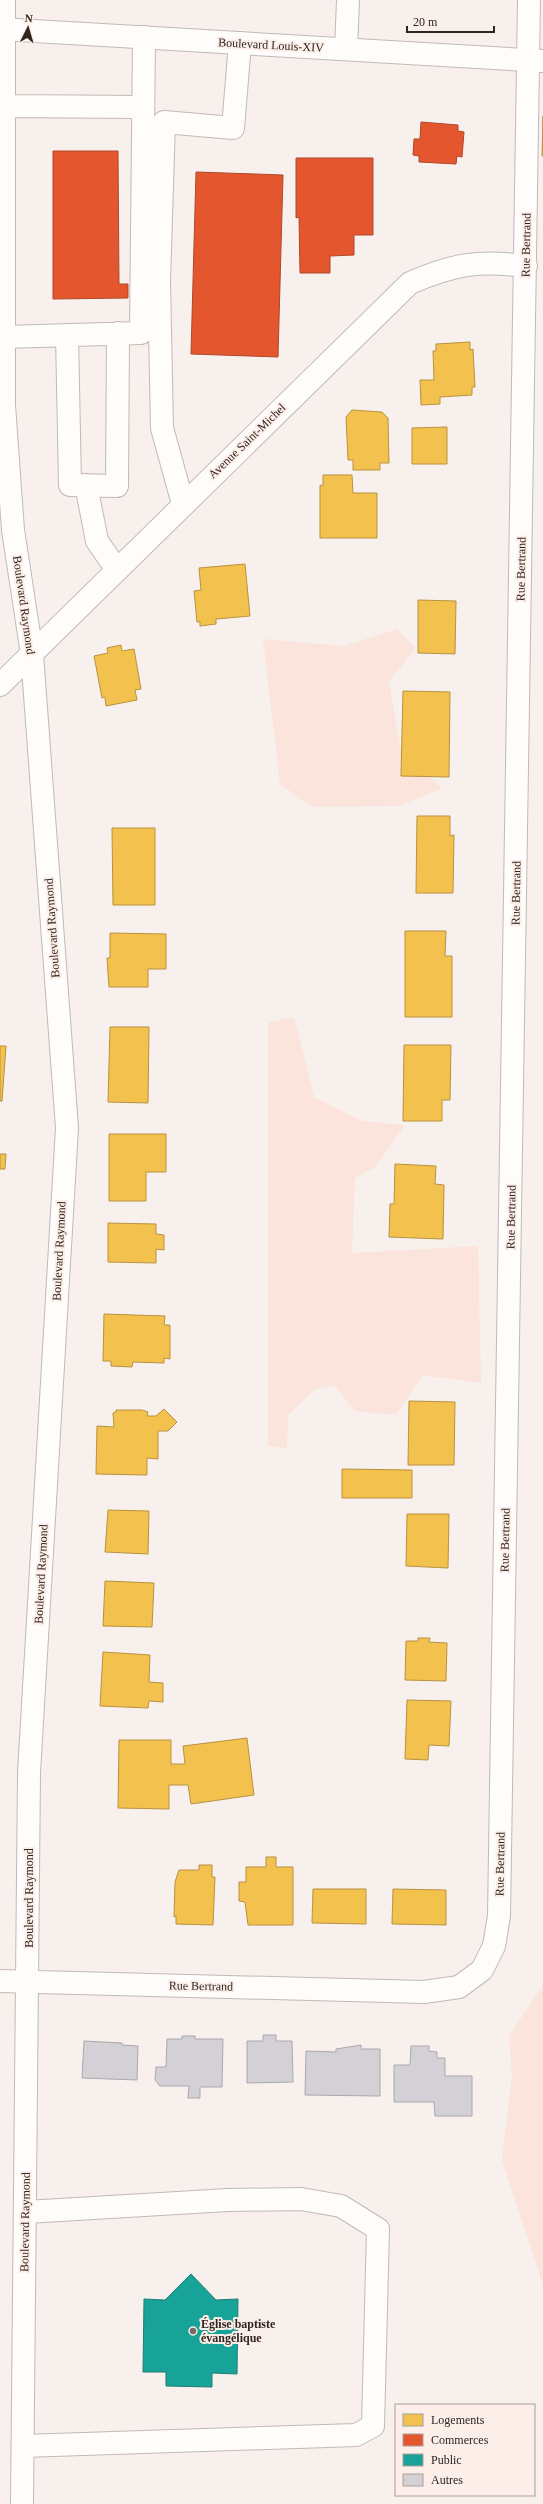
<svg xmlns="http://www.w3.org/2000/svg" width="543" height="2504" viewBox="0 0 543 2504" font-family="'Times New Roman',serif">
<rect width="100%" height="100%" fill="#f8f0ed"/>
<path fill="#fae4db" d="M397 629 416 648 389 681 401 751 442 788 399 806 312 807 280 784 263 639 344 646Z
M294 1017 314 1097 362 1121 405 1125 375 1167 355 1178 352 1253 478 1246 481 1383 423 1375 396 1415 355 1411 334 1385 314 1390 288 1415 287 1448 268 1446V1023Z
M543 1985V2285L502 2160 512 2076 509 2036Z"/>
<path fill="#f2c14e" stroke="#b89240" d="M543 116V156H542Z
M470 342V350L473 349 475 387H472V395L440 397V404L421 405 420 380H434L433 351H436V344Z
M352 410 382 412 388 418 389 463H380V470H353V460H348L346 417Z
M447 427V464H412V428Z
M323 475H352L353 493H377V538H320V485L323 486Z
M245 564 250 616 216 619V624L200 626V622H197L194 591 201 590 199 568Z
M418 600 456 601 455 654 418 653Z
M121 645 122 651 134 649 141 689 135 690 137 700 106 706 105 697 102 698 94 656 108 653 107 648Z
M403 691 450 692 449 777 401 776Z
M417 816H450V836L454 835 453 893H416Z
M112 828H155V905H113Z
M405 931H446L445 956H452V1017H405Z
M110 933 166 934V969H148V987H109L107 958H110Z
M110 1027H149L148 1103 108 1102Z
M404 1045H451L450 1100H442V1121H403Z
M0 1046H6L2 1101H0Z
M109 1134H166V1172H146V1201H109Z
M0 1154H6L5 1169H0Z
M395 1164 436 1166 435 1184 444 1185 443 1239 389 1237 390 1204H394Z
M108 1223 156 1224V1234L164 1235V1250L156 1249V1263L108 1262Z
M104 1314 165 1316 164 1325H170V1359L164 1358V1363L133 1362 132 1367 111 1366V1361H103Z
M409 1401 455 1402 454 1465H408Z
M164 1409 177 1422 168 1431H158V1459L147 1458V1475L96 1474 97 1426 114 1427 113 1413 116 1412V1410H142L148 1412 147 1416H156Z
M342 1469 412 1470V1498H342Z
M108 1510 149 1511 148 1554 105 1552Z
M407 1514H449L448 1568 406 1566Z
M105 1581 154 1583 152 1627 103 1626Z
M418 1638H430L429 1642 447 1643 446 1681 405 1680 406 1641H418Z
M103 1652 150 1655 149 1682 163 1683V1702L149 1701 148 1708 100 1706Z
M407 1700 451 1701 449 1746 429 1745 428 1760 405 1759Z
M247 1738 254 1795 191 1804 188 1785H169V1809L118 1808 119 1740H171V1764H185L183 1746Z
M266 1857H276V1867H293V1925H248L245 1902 239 1901V1882H246V1867H266Z
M199 1865H212V1877H215L213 1925 176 1924V1916L174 1917 175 1882 179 1870H199Z
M313 1889H366V1924L312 1923Z
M393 1889 446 1890V1925L392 1924Z"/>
<path fill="#e4572e" stroke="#ae482a" d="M421 122 458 125V131L464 132 462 157 457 156 456 164 419 162V156L413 155 414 139H420Z
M53 151H118L119 284H128V298L53 299Z
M296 158H373V235H354V255L330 256V273H300L299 217 296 218Z
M196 172 283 175 278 357 191 354Z"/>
<path fill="#17a398" stroke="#1e7d74" d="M191 2274 216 2300 238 2299 237 2374 212 2373V2387L166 2386V2372H143L144 2299 165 2300Z"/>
<path fill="#d3d1d5" stroke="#aaa8ac" d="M263 2035H276V2041H292L293 2082 247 2083V2041H263Z
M182 2036H195V2039H223L222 2087H200V2098H188L189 2086H160L155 2080 156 2067H166L167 2039H182Z
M84 2041 122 2043V2045L138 2046 137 2080 82 2078Z
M361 2045V2049H380V2096L305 2095 306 2051 336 2052V2049Z
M411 2046H429V2051L437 2052V2058H445V2076H472V2116H435L434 2102H394V2065H410Z"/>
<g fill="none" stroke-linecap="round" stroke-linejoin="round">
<defs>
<path id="minor" d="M4 0V405L13 530 32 654 67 1128 29 1773 22 2504
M346 49 348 0
M3 106 143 107
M67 335 70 485 117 486 118 333
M4 337 141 333 144 37
M86 485 97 541 117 570
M183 504 162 428 159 281 164 122 233 128 240 43
M0 685 410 283C454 264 478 260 526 266
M0 1981 424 1992 459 1987 482 1970 494 1946 499 1916 529 0
M23 2446 356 2435 373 2426 378 2229 341 2206 301 2199 228 2200 26 2212"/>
<path id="major" d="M0 29 543 61"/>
</defs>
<use href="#minor" stroke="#c2b9b5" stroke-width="24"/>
<use href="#major" stroke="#c2b9b5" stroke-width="24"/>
<use href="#minor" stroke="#fefdfc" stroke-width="22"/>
<use href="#major" stroke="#fefdfc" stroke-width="22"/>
</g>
<circle fill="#766b67" stroke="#fceee9" stroke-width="1.5" cx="193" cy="2331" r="4"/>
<g text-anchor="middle" stroke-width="4" stroke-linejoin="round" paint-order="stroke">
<g font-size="12" fill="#30241f" stroke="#fceee9">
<text transform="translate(271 45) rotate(3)" y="4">Boulevard Louis-XIV</text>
<text transform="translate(526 245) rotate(-89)" y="4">Rue Bertrand</text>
<text transform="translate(247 441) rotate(-44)" y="4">Avenue Saint-Michel</text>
<text transform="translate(521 569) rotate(-89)" y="4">Rue Bertrand</text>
<text transform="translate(24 605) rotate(82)" y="4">Boulevard Raymond</text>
<text transform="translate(516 893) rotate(-89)" y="4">Rue Bertrand</text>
<text transform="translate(52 928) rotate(-94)" y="4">Boulevard Raymond</text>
<text transform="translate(511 1217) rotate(-89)" y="4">Rue Bertrand</text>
<text transform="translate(59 1251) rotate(-87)" y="4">Boulevard Raymond</text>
<text transform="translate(505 1540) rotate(-89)" y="4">Rue Bertrand</text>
<text transform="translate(41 1574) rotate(-87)" y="4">Boulevard Raymond</text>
<text transform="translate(500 1864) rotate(-89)" y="4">Rue Bertrand</text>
<text transform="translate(29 1898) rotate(-90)" y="4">Boulevard Raymond</text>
<text transform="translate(201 1986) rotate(1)" y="4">Rue Bertrand</text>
<text transform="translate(25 2222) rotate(-89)" y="4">Boulevard Raymond</text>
</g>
<g font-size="12" font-weight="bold" fill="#30241f" stroke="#fceee9" text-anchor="start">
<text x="201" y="2328">Église baptiste<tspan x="201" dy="14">évangélique</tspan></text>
</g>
</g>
<rect x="395" y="2404" width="140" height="92" fill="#fceee9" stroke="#aa9d98"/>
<rect x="403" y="2414" width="20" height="12" fill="#f2c14e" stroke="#aa9d98"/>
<text x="431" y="2424" font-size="12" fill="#30241f">Logements</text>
<rect x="403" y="2434" width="20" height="12" fill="#e4572e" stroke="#aa9d98"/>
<text x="431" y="2444" font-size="12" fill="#30241f">Commerces</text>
<rect x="403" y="2454" width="20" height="12" fill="#17a398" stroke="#aa9d98"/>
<text x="431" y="2464" font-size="12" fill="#30241f">Public</text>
<rect x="403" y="2474" width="20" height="12" fill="#d3d1d5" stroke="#aa9d98"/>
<text x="431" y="2484" font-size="12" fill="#30241f">Autres</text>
<g transform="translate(28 28) rotate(5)" stroke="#fceee9" stroke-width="3" paint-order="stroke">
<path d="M0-3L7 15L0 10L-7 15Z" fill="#30241f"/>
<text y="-6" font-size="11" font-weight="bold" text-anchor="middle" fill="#30241f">N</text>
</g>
<path d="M407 26v6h87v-6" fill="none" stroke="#30241f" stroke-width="2"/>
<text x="413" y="26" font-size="12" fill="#30241f" stroke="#fceee9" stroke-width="3" paint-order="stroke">20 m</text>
</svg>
